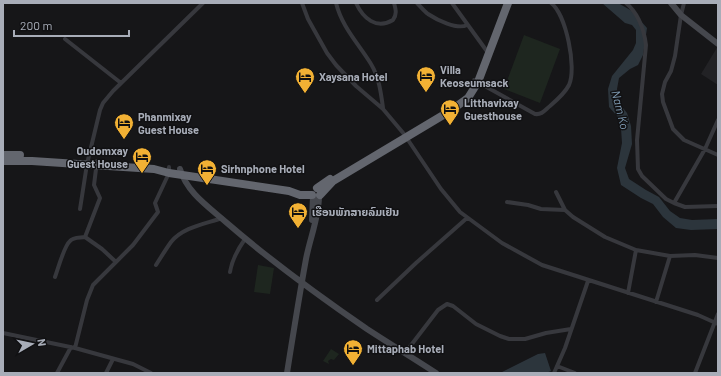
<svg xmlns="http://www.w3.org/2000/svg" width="721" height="376" viewBox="0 0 721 376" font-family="Barlow,'Noto Sans Lao',sans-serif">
<rect width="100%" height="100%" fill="#161618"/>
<path fill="#222225" d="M718 46V85L701 74Z"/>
<path fill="#1e261f" d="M524 35 560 49 540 103 504 89Z
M258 265 274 268 270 294 254 292Z
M331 349 339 354 334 360 331 359 328 361 329 364 323 361Z"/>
<path fill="#2c353c" d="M602 3H618L632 11 647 28 643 55 638 65 630 69 619 78 617 89 619 103 627 113 631 126 632 144 625 168 629 179 646 190 659 197 670 211 680 218 692 220 718 219V229L691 230 676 228 663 217 653 204 641 198 621 185 617 168 622 143 621 128 618 117 609 107 608 89 612 76 633 50 636 43V30L632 25 625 23Z
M545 353 551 371 546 373H500L538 354Z"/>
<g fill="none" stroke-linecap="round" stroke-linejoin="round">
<path stroke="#37383d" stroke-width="4" d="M302 3 308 19 327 53 336 65 356 86 383 109 404 134 441 189 460 212 502 243 542 265 698 315 718 324
M336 3C342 27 358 43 371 64 379 77 381 93 383 108
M356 3C363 18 376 30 393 20 397 14 396 10 394 3
M417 3C421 7 424 11 428 14 437 20 457 30 467 25
M452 3 486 50 489 51
M626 3C638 13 644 30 646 45L637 140 638 169 642 176 666 199 674 203 685 207 718 206
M684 3 681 15 675 56 671 71 665 82 662 94 663 102 673 129 684 140 718 155
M65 39 121 83
M474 80 535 114C542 115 545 110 550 106 557 100 565 93 569 85 577 68 566 14 551 3
M556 192 565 210 573 217 605 237 636 250 670 256 695 255 718 258
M507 202 528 205 541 209 565 210
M674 203 705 149 718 120
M80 209 87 164 100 110 103 103 113 91 203 3
M85 237 100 198 94 185 97 161
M156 265C161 257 166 249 171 242 183 227 205 224 222 218
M230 272C232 259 238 249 245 239
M55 277C58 269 64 246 70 241 73 237 80 238 85 237L102 249 116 262
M628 293 636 250
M377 300 416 263 467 218
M656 302 670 256
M3 333 75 348
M405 353 438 310 447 304 453 306 476 324 500 336 509 339H525L546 333 571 329
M557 366 575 373
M57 373 71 347
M106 373 113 359
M151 373 133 364 75 348 87 300 93 285 133 245 158 212 155 203 169 173V167
M554 373 565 348 588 281
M695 373 718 314"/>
<path stroke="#45474d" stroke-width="6" d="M671 3 681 15 718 44
M180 169C187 193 209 207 227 223 271 261 319 296 367 329 390 344 413 358 436 373
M312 220 313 196
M287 373C293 335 299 297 306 259 310 238 319 217 319 196"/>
<path stroke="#63666e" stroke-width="8" d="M3 155H20
M3 161H32L154 169 169 173 289 191 300 195H312
M317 188 330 179
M320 195 333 181 450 111 468 98 478 82 508 3"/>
</g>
<defs>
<symbol id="hotel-pin" viewBox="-11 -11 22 30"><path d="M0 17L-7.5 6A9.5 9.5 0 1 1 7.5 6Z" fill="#f2b134" stroke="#111113"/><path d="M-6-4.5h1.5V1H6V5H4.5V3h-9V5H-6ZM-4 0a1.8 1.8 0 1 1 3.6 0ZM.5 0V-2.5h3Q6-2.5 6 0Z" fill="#111"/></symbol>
</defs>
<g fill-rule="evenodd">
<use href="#hotel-pin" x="415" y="65" width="22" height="30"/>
<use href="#hotel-pin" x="294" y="66" width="22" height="30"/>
<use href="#hotel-pin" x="439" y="98" width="22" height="30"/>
<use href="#hotel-pin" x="113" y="112" width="22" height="30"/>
<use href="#hotel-pin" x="131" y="146" width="22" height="30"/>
<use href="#hotel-pin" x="196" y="158" width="22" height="30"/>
<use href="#hotel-pin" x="287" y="201" width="22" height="30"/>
<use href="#hotel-pin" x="342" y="338" width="22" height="30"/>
</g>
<g text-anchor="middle" stroke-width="3" stroke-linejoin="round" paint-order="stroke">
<g font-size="11" font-weight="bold" fill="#a8adb8" stroke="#111113" text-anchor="start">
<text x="440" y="74">Villa<tspan x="440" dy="13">Keoseumsack</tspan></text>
<text x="319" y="81">Xaysana Hotel</text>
<text x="464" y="107">Litthavixay<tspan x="464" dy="13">Guesthouse</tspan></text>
<text x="138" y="121">Phanmixay<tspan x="138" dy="13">Guest House</tspan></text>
<text x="128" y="155" text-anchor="end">Oudomxay<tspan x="128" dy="13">Guest House</tspan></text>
<text x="221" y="173">Sirhnphone Hotel</text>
<text x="312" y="216">ເຮືອນພັກສາຍລົມເຢັນ</text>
<text x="367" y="353">Mittaphab Hotel</text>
</g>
<g font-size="12" font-style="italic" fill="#7f9bb3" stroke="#111113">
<text transform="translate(620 110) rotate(76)" y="4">Nam Ko</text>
</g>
</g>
<rect width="721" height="376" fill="none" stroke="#a8adb8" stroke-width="8"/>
<g transform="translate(32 344) rotate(81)" stroke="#111113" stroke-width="3" paint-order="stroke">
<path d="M0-3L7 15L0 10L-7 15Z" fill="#a8adb8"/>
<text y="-6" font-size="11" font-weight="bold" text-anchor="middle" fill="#a8adb8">N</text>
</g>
<path d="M14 30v6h115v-6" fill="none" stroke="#a8adb8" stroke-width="2"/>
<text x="20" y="30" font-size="12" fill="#a8adb8" stroke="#111113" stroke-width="3" paint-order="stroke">200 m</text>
</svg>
